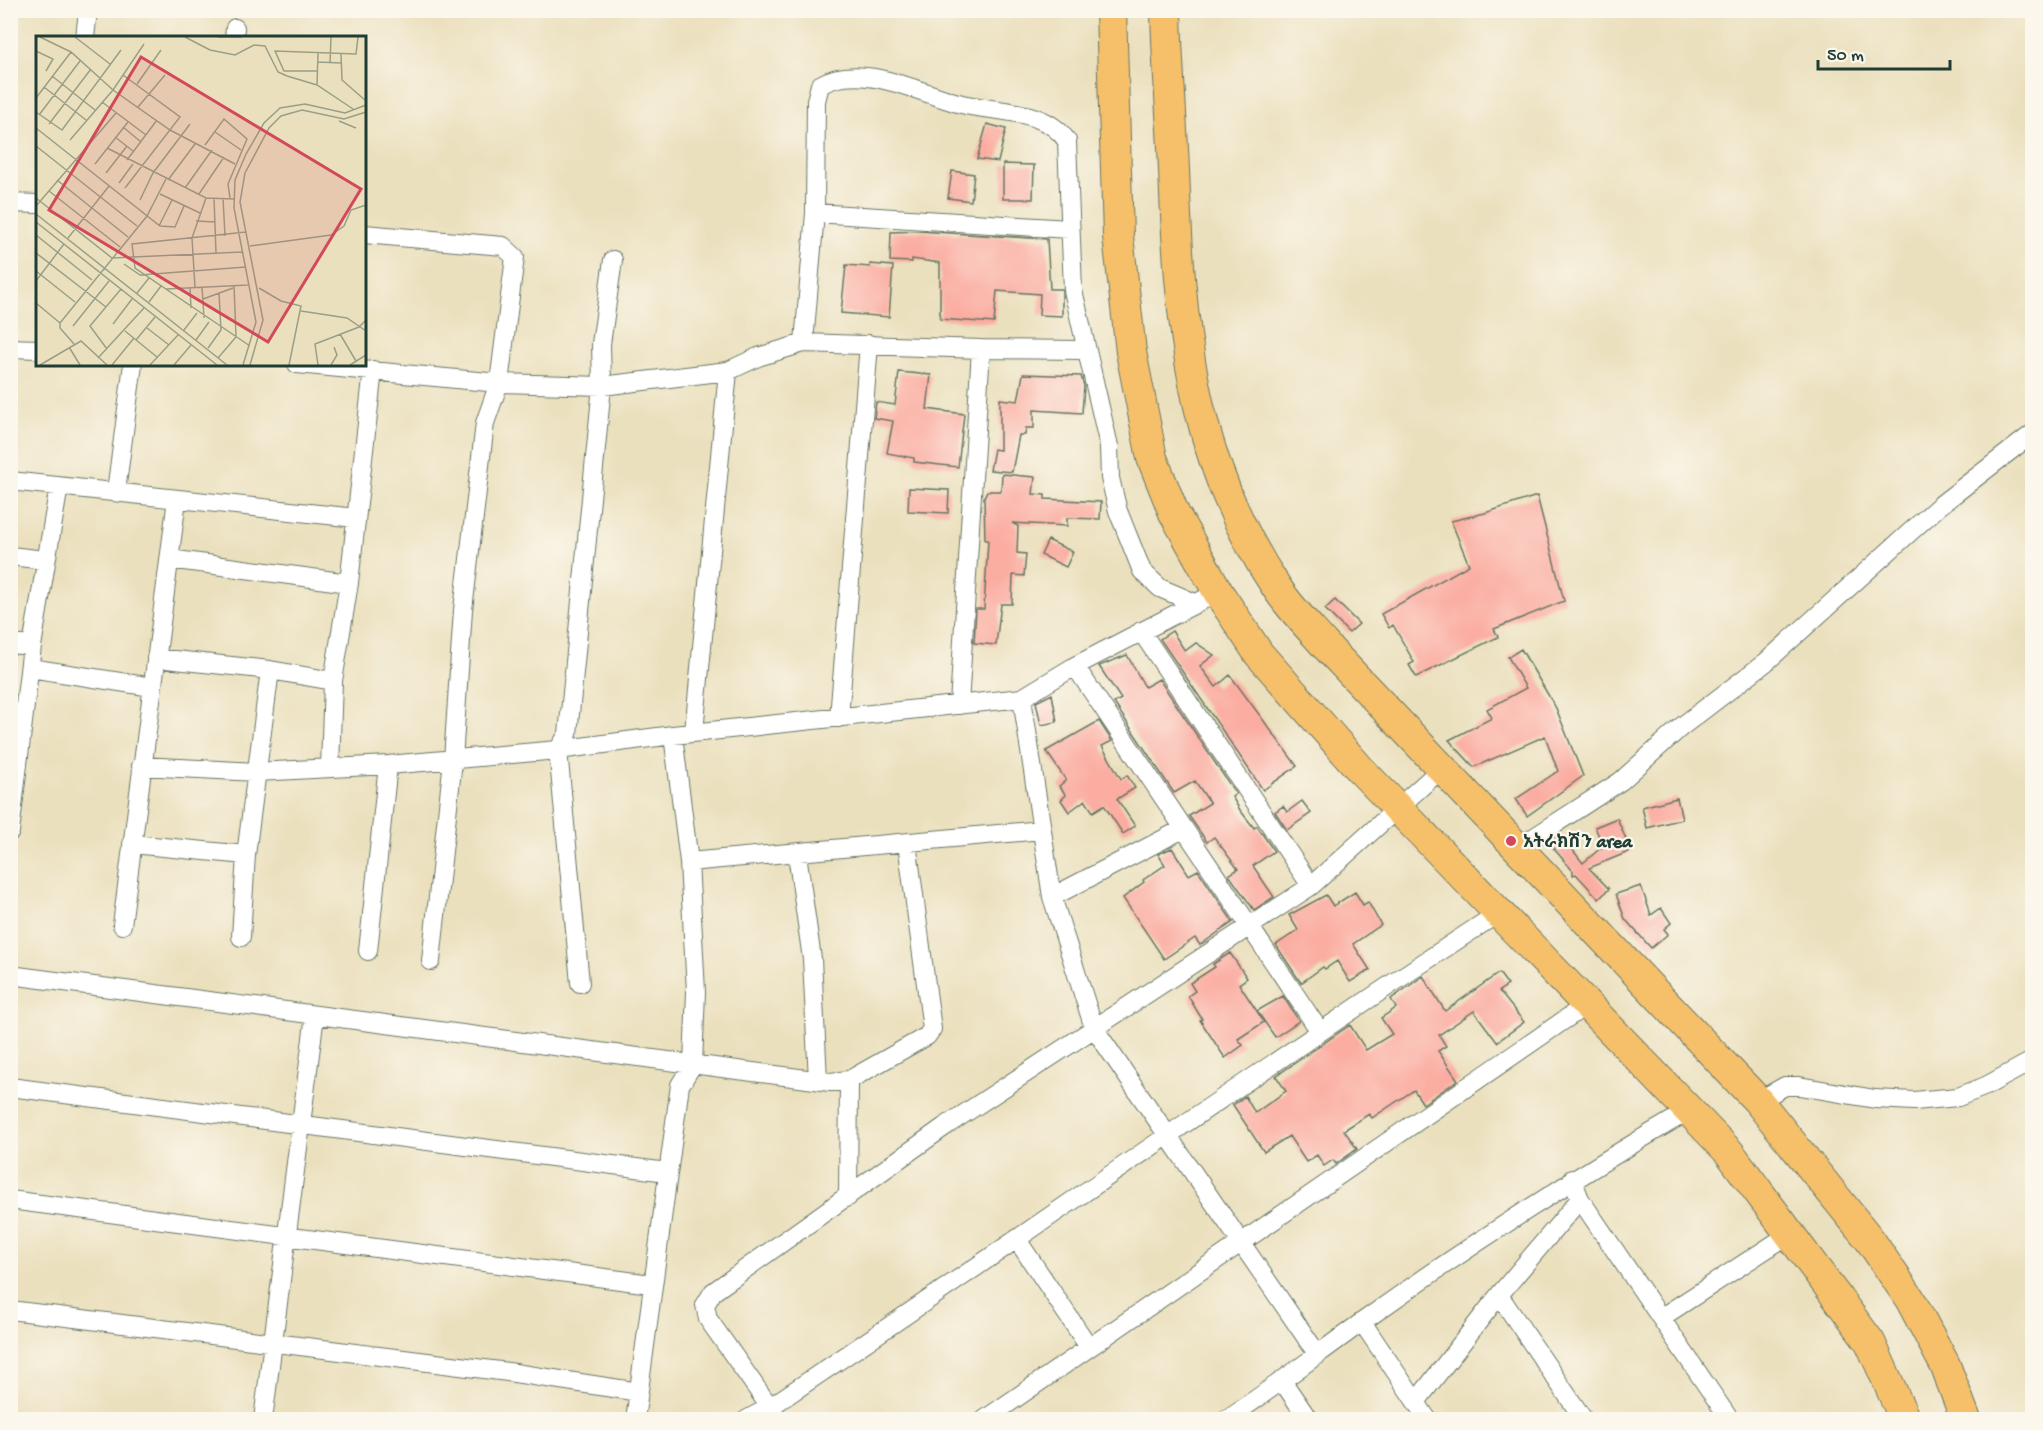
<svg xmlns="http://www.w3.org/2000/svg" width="2043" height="1430" viewBox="0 0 2043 1430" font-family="'Gochi Hand','Noto Sans Ethiopic',sans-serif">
<rect width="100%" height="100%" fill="#fbf7ec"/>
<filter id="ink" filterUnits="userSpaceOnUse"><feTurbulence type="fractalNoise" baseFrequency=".0167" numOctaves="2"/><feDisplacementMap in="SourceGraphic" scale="12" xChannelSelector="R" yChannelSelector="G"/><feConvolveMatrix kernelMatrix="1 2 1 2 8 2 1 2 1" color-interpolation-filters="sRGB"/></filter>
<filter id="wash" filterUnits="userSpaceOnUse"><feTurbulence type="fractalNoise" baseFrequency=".008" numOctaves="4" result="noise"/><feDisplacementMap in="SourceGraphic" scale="24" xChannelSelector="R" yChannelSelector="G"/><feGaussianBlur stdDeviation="1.35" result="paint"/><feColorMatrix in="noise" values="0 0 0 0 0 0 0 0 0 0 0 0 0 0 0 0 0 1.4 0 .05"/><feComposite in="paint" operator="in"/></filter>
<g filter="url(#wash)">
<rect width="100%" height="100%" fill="#ebe0be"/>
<g id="blocks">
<path fill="#fbada2" d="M987 124 1006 129 998 162 977 159Z
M1003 164 1034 165 1033 199H1003Z
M952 171 974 174 971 201 948 198Z
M919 231 1047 239 1050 289H1062V316L1039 315 1040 294 997 291 994 323 940 319V263L912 259V262L890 261 891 232Z
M870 264 893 266 889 317 841 313 846 265 870 267Z
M899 372 931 375 927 409 964 414 958 467 914 462V458L887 453 893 421 874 418 876 402 895 405Z
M1023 374 1081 376 1084 386 1082 413 1034 410V428H1026L1025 435H1019L1012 472 990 470 994 449 1000 450V399L1018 401Z
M1002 474 1035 477 1033 494 1045 495V499L1101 502 1100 519 1067 518V526L1012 523 1018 526 1017 553 1026 554 1024 576 1013 575 1012 604H1001L996 645 974 643 976 609H984L988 540H985L984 497 987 491H1001Z
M909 488 949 490 948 513 908 511Z
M1537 496 1564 601 1494 629 1498 637 1416 677 1409 665 1414 662 1393 625 1389 628 1381 614 1469 565 1451 521 1485 513Z
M1048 540 1073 552 1066 567 1041 555Z
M1335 600 1359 624 1349 633 1325 609Z
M1172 631 1185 651 1196 643 1214 655 1200 666 1216 687 1230 675 1297 766 1263 790 1160 639Z
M1521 649 1556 708 1583 776 1527 816 1516 799 1558 771 1545 736 1474 767 1449 740 1492 718 1487 709 1526 688 1508 657Z
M1127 655 1145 687 1159 679 1236 794 1232 797 1240 810 1254 828 1257 826 1274 851 1253 866 1274 897 1254 910 1229 875 1238 869 1214 837 1207 842 1189 816 1210 803 1195 781 1174 793 1114 703 1121 699 1099 666Z
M1052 694 1057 722 1041 725 1036 702Z
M1099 721 1112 741 1102 746 1121 779 1127 775 1135 788 1117 799 1135 826 1123 834 1104 805 1093 812 1085 800 1069 812 1061 800 1066 795 1059 786 1066 780 1046 751Z
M1677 798 1682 819 1647 828 1642 807Z
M1302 801 1311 813 1287 830 1275 812 1283 806 1287 812Z
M1617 818 1631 851 1589 868 1609 889 1599 899 1576 874 1573 875V871L1548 842 1560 834 1583 863 1603 846 1595 827Z
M1172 848 1189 875 1198 870 1233 922 1200 945 1195 938 1164 959 1123 898 1144 882 1143 880 1165 865 1158 854Z
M1641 886 1651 915 1661 908 1671 923 1664 929 1668 934 1651 948 1625 919 1616 894Z
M1355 892 1363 905 1368 902 1381 925 1353 944 1370 970 1350 982 1337 961 1325 969 1323 967 1301 983 1276 945 1298 930 1289 915 1326 895 1333 906Z
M1230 953 1247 978 1239 984 1264 1022 1238 1039 1243 1045 1225 1058 1200 1020 1202 1019 1188 996 1195 991 1190 983 1215 967 1213 964Z
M1499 973 1508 985 1499 991 1524 1022 1497 1042 1474 1011 1439 1035 1446 1046 1438 1051 1458 1080 1423 1104 1414 1090 1372 1118 1369 1114 1344 1130 1357 1149 1336 1164 1333 1160 1324 1166 1317 1155 1306 1162 1289 1136 1264 1152 1233 1105 1245 1096 1255 1113 1286 1091 1276 1076 1350 1025 1366 1050 1392 1034 1381 1018 1396 1008 1391 999 1423 976 1445 1011Z
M1283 996 1299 1021 1275 1037 1257 1011Z"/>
</g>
</g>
<g filter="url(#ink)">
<use href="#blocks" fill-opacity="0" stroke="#667664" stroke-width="1.5"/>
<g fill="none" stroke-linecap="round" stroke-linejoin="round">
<defs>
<path id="minor" d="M85 38 88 10
M234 38 235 28
M10 203 38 204
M815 213 1069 229
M364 234 503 246 515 257 499 383 485 423 463 610 453 760 431 961
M804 343 815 213 816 101 820 85C859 61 918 92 958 103 993 113 1045 107 1067 141L1073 290 1109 446 1110 478 1118 511 1142 571 1160 588 1195 603
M10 348 38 349
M297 364 499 383 602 386 728 371 758 357 804 343 981 349 1085 350
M10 481 356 518
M116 491 133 364
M10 556 45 560
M169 559 349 583
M1141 631 1311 886
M10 644 32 646
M156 658 270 670 333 681
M1075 666 1319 1030
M30 668 152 687
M1022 698 1052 897 1094 1028 1318 1355
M959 705 981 349
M839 718 869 344
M694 732 728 371
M141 766 257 772 388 765 558 750 673 735 1022 698 1075 666 1218 592
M330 767 333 681 349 583 373 370
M10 832 32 646 59 486
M132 844 246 855
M1519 847 1621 781 1681 727 1766 662 1939 506 2032 434
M797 854 812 959 818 1080
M689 862 1042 830
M1052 897 1183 829
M122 925 177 499
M241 937 246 855 270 670
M368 951 388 765
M10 975 830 1082 849 1080 927 1036 932 1029 907 843
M580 983 558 750 568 734 602 386 601 344 613 260
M10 1087 667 1172
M1758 1101 1785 1086H1799L1875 1099 1914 1101 1958 1097 1986 1086 2032 1061
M1572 1179 1580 1199 1730 1420
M848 1197 849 1080
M10 1200 651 1284
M1018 1241 1089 1347
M1499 1295 1584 1420
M10 1310 508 1372 639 1392
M1662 1317 1791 1233
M1362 1322 1428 1420
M1283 1382 1309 1420
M1416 1402 1499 1295 1580 1199
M10 1418 20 1420
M263 1420 315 1015
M635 1420 680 1085 693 1064 696 992 689 862 673 735
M746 1420 770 1407C1013 1244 1252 1074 1497 914
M779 1420 708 1319 705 1305 713 1292 944 1127 1311 886 1441 769
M984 1420 1586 1005
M1225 1420C1273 1389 1316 1355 1362 1322 1468 1246 1577 1176 1690 1110"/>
<path id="primary" d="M1111 10 1118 236 1131 352 1152 458 1174 513 1218 592 1259 654 1360 769 1729 1152 1870 1342 1905 1420
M1166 10C1167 63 1172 117 1174 170 1180 322 1189 457 1277 588 1290 608 1308 626 1324 644L1758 1101 1870 1240 1910 1299 1945 1365 1966 1420"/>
</defs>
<use href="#minor" stroke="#667664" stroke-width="20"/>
<use href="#primary" stroke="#667664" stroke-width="32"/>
<use href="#minor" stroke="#fff" stroke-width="18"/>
<use href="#primary" stroke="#f6c06b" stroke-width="30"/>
</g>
</g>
<circle fill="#d1495b" stroke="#fbf7ec" stroke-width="2" cx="1511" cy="841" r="6"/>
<g text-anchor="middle" stroke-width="4.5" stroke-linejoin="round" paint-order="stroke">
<g font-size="18" font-weight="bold" fill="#1f3d34" stroke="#fbf7ec" text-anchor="start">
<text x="1523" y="847">አትራክሽን area</text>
</g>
</g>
<g transform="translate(36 36)">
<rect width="330" height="330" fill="#ebe0be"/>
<path fill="none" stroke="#999f87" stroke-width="1.5" d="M4 1 35 16 77 54 134 94 199 128M39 1 74 28M149 1 174 14 199 19 218 9 229 10 242 36 251 40M182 1H206M0 15 17 23 10 35M305 18 306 44 330 65M282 26 305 27M294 27 295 1M281 35H248L239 15 320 18 322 1M87 39 144 81 89 152M16 40 59 74M251 40 281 49 317 73M101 48 125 14M281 49 282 17M8 51 50 84M0 62 35 16M66 66 110 99M102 71 129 39M0 76 26 94 85 14M3 79 44 25M303 85 320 92M13 88 55 33M87 91 105 106M0 92 124 190 139 191 148 170M179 96 205 114M79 101 97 115M34 104 77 54 108 8M169 109 188 83 211 103 192 148 194 162M0 110 101 190M71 112 170 162 198 163M91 124 121 84M59 128 92 86M70 137 91 110M21 144 92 201M132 144 159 108M83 147 97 128M149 152 176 114M13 155 84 211M124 158 164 177M163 158 188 121M0 162 76 222 206 216M178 162 180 217M187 162 189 200M104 164 117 137 154 88M0 170 80 77M0 178 191 329M160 185 179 186M0 186 181 329M123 190 136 164M210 196 96 208 99 232 214 310M0 199 56 244M32 202 73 150M214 210 295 199 308 190 315 174 330 169M0 217 70 271M88 228 104 239 210 231M0 235 39 266M0 245 28 208M159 251 156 202 170 162M166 251 168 282M154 252 155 272M223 252 245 265 265 270 253 329M130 253 212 249M101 257 113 242M167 263 197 252M113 266 125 250M0 267 24 287V292L38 308M265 275 311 282 330 295M24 287 111 180 130 143M77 288 96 263M37 290 73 245M111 292 133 309M148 294 161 277M89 295 121 321M304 298 320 325M100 304 119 281M160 304 173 286M33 311 44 329M172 312 185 294 183 257M71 313 54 290 85 253M62 322 108 272M182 322 200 301 198 249M4 329 45 305 71 329M76 329 98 302M114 329 142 299M138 329 155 309M207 329 220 286 198 172 199 144 210 118 228 87 244 72 269 68 309 77 330 69M214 329 227 284 204 166 209 137 233 92 245 80 266 74 308 83 330 76M282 329 279 308 323 291 330 284M295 329 301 319 298 311M314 329 330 319"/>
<path fill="#d1495b" fill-opacity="0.15" stroke="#d1495b" stroke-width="3" d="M105 21 325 153 232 306 13 174Z"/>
<rect width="330" height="330" fill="none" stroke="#1f3d34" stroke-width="3"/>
</g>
<rect width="2043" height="1430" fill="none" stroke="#fbf7ec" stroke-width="36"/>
<path d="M1818 60v9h132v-9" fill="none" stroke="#1f3d34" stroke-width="3"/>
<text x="1827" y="60" font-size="18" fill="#1f3d34" stroke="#fbf7ec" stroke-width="4.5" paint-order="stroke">50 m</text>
</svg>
